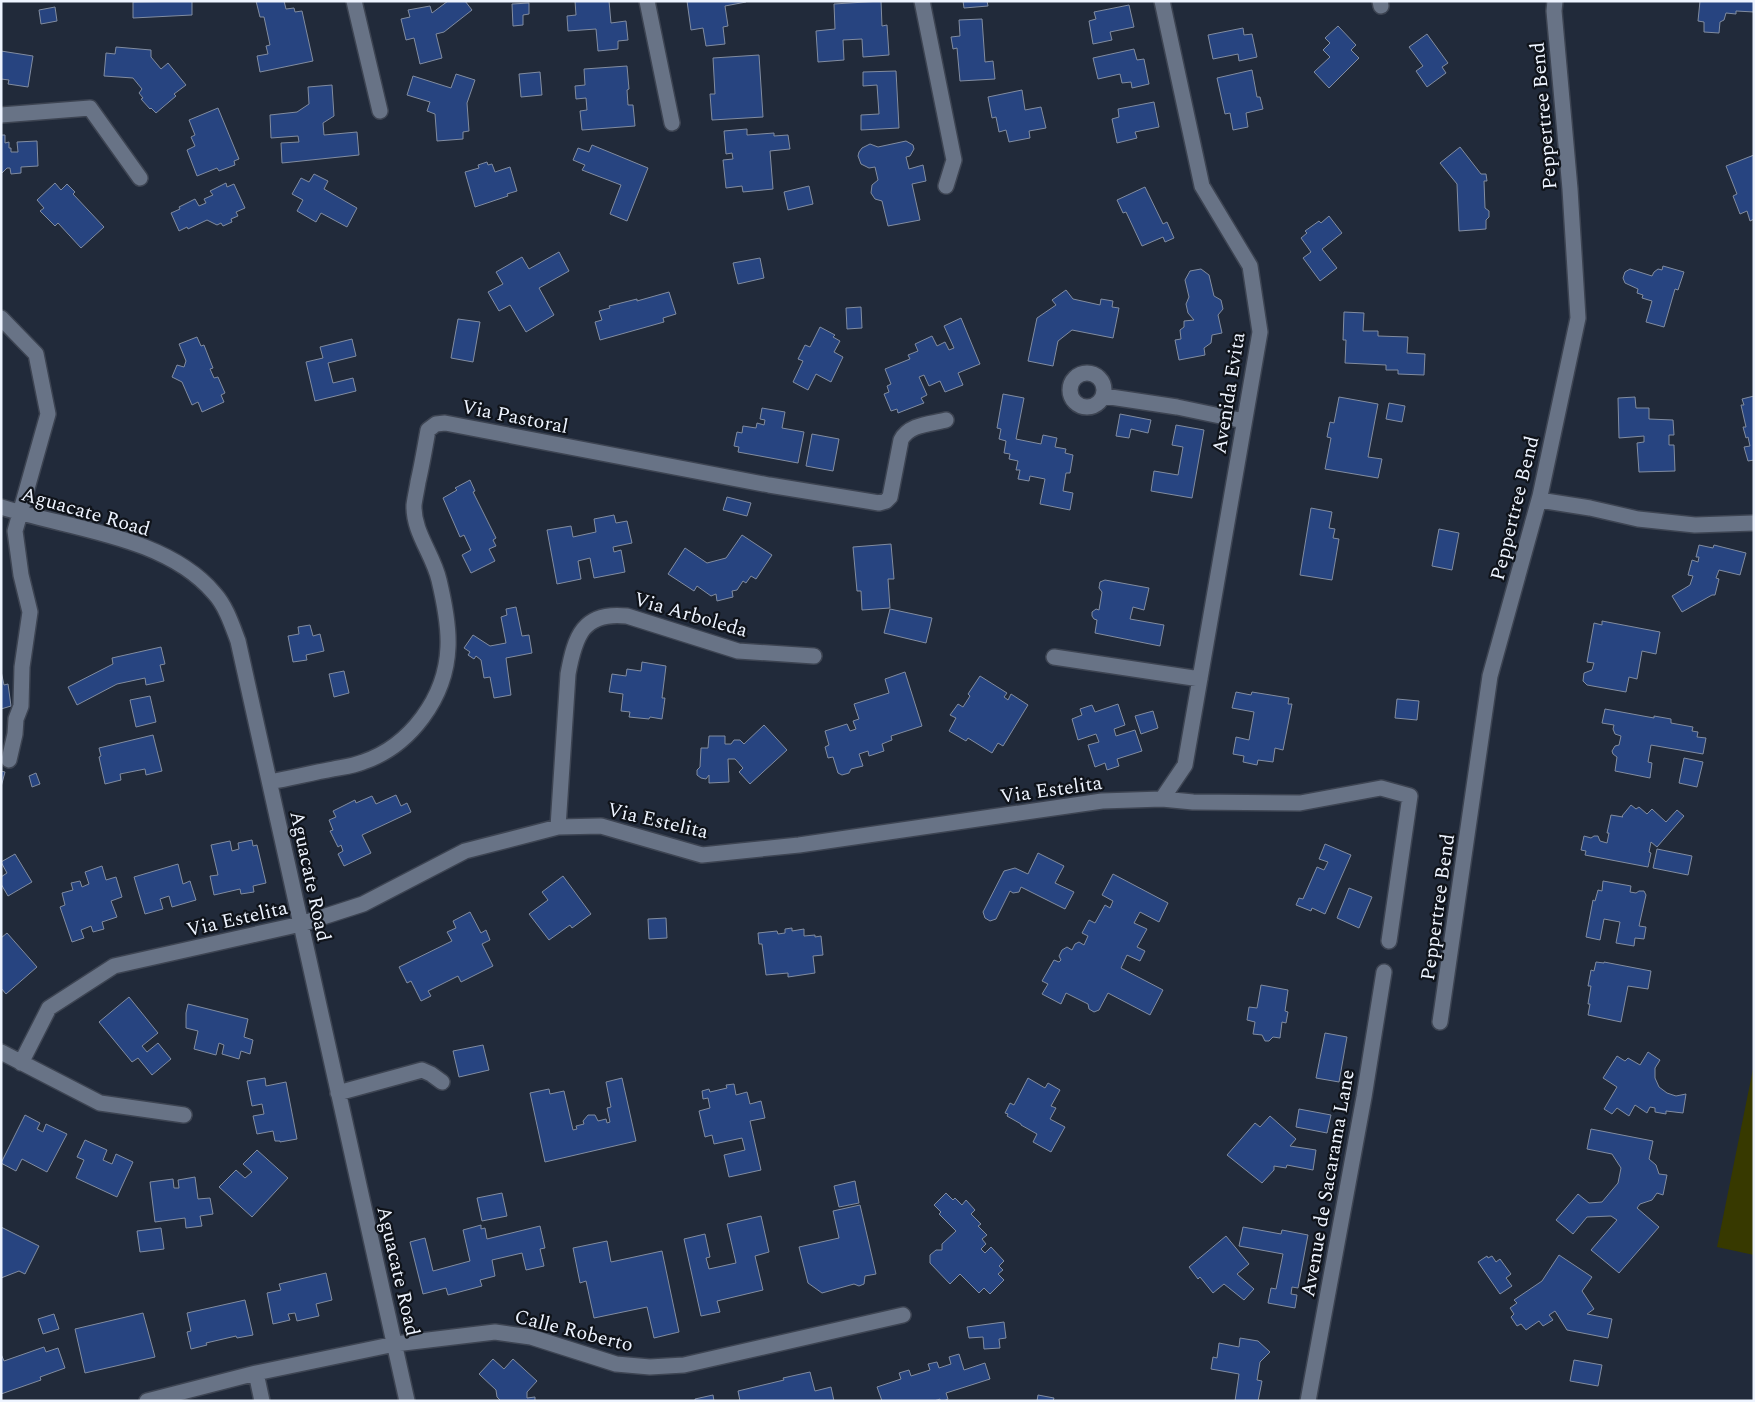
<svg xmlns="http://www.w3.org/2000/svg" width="1755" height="1402" viewBox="0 0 1755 1402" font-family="Spectral,serif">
<rect width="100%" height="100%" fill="#212a3a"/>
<path fill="#373900" d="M1754 1064V1255L1717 1247Z"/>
<path fill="#274480" stroke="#818ca0" d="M192 1V15L133 18V2Z
M256 1H284L286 9 294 8 295 12 302 11 313 61 260 72 257 56 268 54 266 46 270 45 264 17H260Z
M448 1H465L472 10 444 32 436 34 442 58 420 64 414 38 406 40 401 19 410 17 408 10 430 6 432 13Z
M575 1H609L611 23 626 21 628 40 618 41V49L598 51 596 29 568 31 567 16 576 15Z
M687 1H746V2L725 6 728 26 723 27 725 44 706 46 703 28 691 30Z
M881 1 882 26 887 25 889 55 863 57 862 39 843 40 844 60 818 62 816 31 835 29 834 4Z
M963 1H987L988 6 964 8Z
M1700 1H1754V12L1736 11V14L1726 13 1724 20 1720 22 1719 33 1704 32V22L1698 21Z
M529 3V14L523 15V25L513 26 512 4Z
M1129 5 1134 27 1110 32 1112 40 1093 44 1089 21 1096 19 1094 12Z
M55 7 57 21 41 24 39 10Z
M982 19 985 62 993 61 995 79 960 81 957 48 953 49 951 37 960 36 959 20Z
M1338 26 1356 45 1351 50 1359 58 1329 88 1314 72 1330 57 1323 50 1330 43 1325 38Z
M1243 28 1244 35 1252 34 1257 57 1239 61 1238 54 1213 59 1208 35Z
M1427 34 1448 63 1442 67 1446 73 1427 87 1416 71 1423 66 1409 47Z
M116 47 151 50V57L161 69 168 63 186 85 174 94 176 96 156 113 151 108 150 109 141 99 143 98 139 93 142 89 133 78 104 76 106 53 115 54Z
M1134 49 1137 60 1144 59 1149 84 1132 88 1131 82 1122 83 1120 74 1098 79 1093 58Z
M1 51 33 56 28 87 8 84 9 80 1 79Z
M759 55 763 117 712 120 710 94H715L713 58Z
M627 66 629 89 627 90 628 105H633L635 126 582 130 580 111 587 110 586 98 576 99 575 86 585 85 584 69Z
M1252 70 1257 97H1260L1263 109 1246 113 1248 127 1233 130 1230 113 1225 114 1217 78Z
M896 71 899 128 861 130V115L879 114 877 85 863 86V72Z
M540 72 542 95 521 97 519 74Z
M456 74 475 80 467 103 469 131 463 132V139L437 141 435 114 427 111 430 102 407 95 413 76 451 88Z
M332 85 334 116 323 123 324 135 357 132 359 155 282 163 281 143 299 142 298 136 271 138 270 115 297 112 309 104 308 87Z
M1022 90 1025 110 1041 107 1046 128 1029 131 1030 138 1009 142 1006 130 999 132 996 117 992 118 988 97Z
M1154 102 1159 127 1135 132 1137 138 1117 143 1112 119 1119 117 1118 109Z
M218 108 239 159 234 161 235 165 219 171 217 168 197 176 187 150 195 146 191 137 195 135 189 120Z
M747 129V135L774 133V136L788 135 790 149 770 151 773 189 743 192 742 186 726 188 723 160 733 159 732 153 726 154 724 131Z
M1 135H5V143L9 142V148H11V152H18L17 142 37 141 38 166 21 167V173L11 174 10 168H7L1 174Z
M906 141 913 145 914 149 910 156 906 157 909 169 923 165 926 181 912 184 920 220 888 226 882 201 875 199 871 193 872 185 878 180 875 167 869 168 861 164 858 156 859 152 862 148 870 144 878 147Z
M592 145 648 168 627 221 610 214 621 185 582 170 585 165 573 160 578 148 589 152Z
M1460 147 1481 174H1486L1487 181H1484L1485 208 1489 211V217L1486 220V229L1459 231 1457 184 1440 163Z
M1754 155V219L1750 221 1747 211 1740 214 1733 196 1737 194 1726 166Z
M487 162 488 165 492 164 495 172 510 167 517 191 507 194 508 196 475 207 465 172 479 168 478 165Z
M314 174 328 181 324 189 357 208 347 227 321 213 316 222 297 211 303 200 292 194 301 178 309 182Z
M55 183 61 190 67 184 75 192 73 194 104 227 81 248 58 223 55 226 40 211 44 208 37 200Z
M226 183 227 187 234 184 245 208 236 212 238 216 231 219 232 222 223 226 221 223 217 225 207 220 188 229 187 227 179 231 171 213 180 209 179 207 195 199 199 206 206 203 204 199 213 195 210 191Z
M809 186 813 204 788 210 784 192Z
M1145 187 1163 224 1167 222 1174 238 1165 242 1163 237 1142 246 1126 212 1123 213 1117 200Z
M1329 216 1342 233 1322 249 1337 268 1320 281 1303 258 1311 252 1301 238 1307 233 1305 231 1319 221 1321 223Z
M559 252 569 271 539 288 554 315 526 332 510 305 499 311 488 292 503 284 496 272 522 257 529 269Z
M760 258 764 278 738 284 733 263Z
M1663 266 1684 272 1678 290 1675 289 1664 327 1646 322 1652 301 1642 298 1643 295 1637 293 1638 289 1625 283 1623 278 1625 272 1630 269 1652 276 1654 272 1658 269 1662 270Z
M1201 269 1209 275 1214 296 1221 300 1223 309 1218 315 1222 333 1212 335 1211 343 1204 348 1205 355 1179 360 1175 340 1181 339 1180 330 1184 327V321L1194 320 1188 313 1186 304 1189 297 1185 280 1190 271Z
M1066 290 1073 299 1100 305 1101 299 1113 301 1112 307 1119 308 1113 338 1072 330 1058 341 1053 366 1028 361 1037 318 1056 305 1052 300Z
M669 292 676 314 663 318 664 322 600 340 595 322 602 320 599 311 610 308 609 306 637 299V301Z
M861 307 862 328 847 329 846 308Z
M1344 312 1364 313 1363 331H1378V336L1408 337 1407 353 1425 354 1424 375 1398 374V370H1386V365L1345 363 1346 340H1343Z
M961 318 980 364 958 373 963 385 945 392 940 381 929 386 924 375 919 377 927 395 921 398 924 403 898 413 897 409 891 411 884 394 889 392 887 386 891 384 885 369 910 359 908 355 918 351 915 344 932 336 937 346 945 342 949 350 954 348 944 326Z
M458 319 480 322 473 362 451 358Z
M820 327 835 335 833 337 840 341 834 352 843 357 831 382 816 374 808 390 793 382 803 361 798 359 805 345 810 347Z
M197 337 201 346 204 345 213 368 210 369 214 378 218 377 225 393 221 395 224 402 202 412 198 402 192 405 182 382 172 377 177 365 184 367 186 361 179 344Z
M352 339 356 356 328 363 333 383 353 378 356 391 315 401 306 362 323 358 320 347Z
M1003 394 1024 398 1016 439 1041 444 1043 435 1057 438 1055 447 1066 449 1065 453 1073 455 1070 473H1066L1063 491 1073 493 1070 510 1040 504 1045 479 1030 476 1029 481 1018 479 1020 470H1016L1018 461 1009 459 1010 454 1004 453 1006 441 999 439 1001 429 997 428Z
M1754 396V460L1748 461 1744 447 1750 446 1748 437 1746 438 1743 427H1746L1741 405H1744L1742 399Z
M1339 397 1378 404 1368 457 1382 459 1378 478 1325 469 1331 438 1327 437 1330 422 1334 423Z
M1635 397 1636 408H1649V419L1673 420 1674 435H1669V445H1674L1675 471 1639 472 1637 443 1644 442V436L1619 438 1618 398Z
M1389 403 1405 406 1402 422 1386 419Z
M762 408 785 412 782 428 804 432 798 463 738 452 739 447 734 446 737 432 742 433 743 426 756 428 757 423 764 425 765 420 760 419Z
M1120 414 1151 420 1148 433 1131 429 1129 438 1116 436Z
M1176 425 1204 430 1192 498 1151 491 1154 471 1178 475 1183 447 1172 445Z
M812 434 839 439 833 471 806 466Z
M470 480 475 491 473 492 496 538 493 540 496 546 489 549 495 561 471 573 462 555 471 550 464 535 460 537 443 498 457 490 455 488Z
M727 497 751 503 747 516 723 510Z
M1311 508 1332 512 1329 528 1335 529 1333 538 1339 539 1332 580 1300 575Z
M614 515 616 523 627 521 632 543 613 547 614 552 621 550 625 572 594 578 590 558 578 561 581 579 557 584 547 530 571 526 573 537 596 532 594 519Z
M1439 529 1459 533 1452 570 1432 566Z
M742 535 772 555 756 579 751 576 746 583 743 581 737 590 732 591 733 597 717 601 716 594 711 596 697 586 694 591 668 574 685 548 707 563 726 558Z
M891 544 894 579H888L890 608 862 610 861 591H857L853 547Z
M1699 545 1713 548 1714 545 1746 553 1740 575 1719 570 1716 578 1719 579 1715 595H1712L1682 612 1672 596 1690 585 1693 576 1688 575 1692 560 1698 562 1699 557H1696Z
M1105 580 1149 588 1144 610 1133 607 1130 619 1164 625 1160 646 1095 633 1097 620 1094 619 1092 616V612L1096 609 1099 610 1102 592 1099 588 1100 582Z
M516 607 522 636 529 635 532 653 506 658 511 695 494 698 490 677 484 678 481 660 476 656 474 659 468 655 470 652 464 648 473 635 490 646 506 643 501 617 507 615 506 609Z
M890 609 932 618 926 643 884 633Z
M1602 621 1660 632 1656 654 1642 651 1637 679 1629 677 1626 692 1587 685 1583 681 1584 673 1592 670 1594 663 1587 662 1594 623 1602 625Z
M310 625 313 636 320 634 324 651 306 655 307 660 293 662 288 636 299 634 298 627Z
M161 647 165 664 160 665 164 681 146 685 145 678 117 684 77 705 68 687 113 664 112 658Z
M642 662 666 666 662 698H665L662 719 650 717 649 719 629 717 630 712 621 711 623 694 609 692 612 674 626 676 627 669 641 671Z
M1 671 4 685 8 684 11 706 1 709Z
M344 671 349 693 334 697 329 674Z
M905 672 922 726 891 736 892 740 882 744 884 751 869 756 868 751 859 754 863 766 851 769 849 773 842 775 838 773 833 757 828 758 825 747 829 745 825 731 847 724 850 731 856 729 853 721 859 719 854 704 889 693 885 679Z
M980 676 1007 693 1004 697 1008 700 1011 694 1028 705 1003 746 998 743 992 753 968 738 966 741 949 731 956 718 950 715 958 704 963 707 970 696 968 694Z
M1236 692 1251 695 1252 692 1289 698 1288 704H1292L1283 750 1275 748 1273 762 1258 760 1257 765 1243 762 1244 756 1233 754 1236 737 1249 740 1254 712 1232 708Z
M150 696 156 722 136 727 130 700Z
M1397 699 1419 701 1417 720 1395 718Z
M1118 704 1125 725 1114 729 1116 736 1135 730 1142 751 1117 759 1119 766 1107 770 1105 763 1095 767 1088 745 1099 742 1096 734 1078 740 1072 719 1082 715 1080 709 1092 705 1095 712Z
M1605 709 1654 718V716L1671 719V723L1693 727 1692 731 1698 732 1697 737 1706 738 1703 754 1651 745 1648 762 1652 763 1650 778 1615 771 1617 757 1613 754 1612 751 1615 746 1619 745 1621 736 1615 734 1613 729 1614 725 1602 723Z
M1153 711 1158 728 1141 734 1135 716Z
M764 725 787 750 750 784 739 772 743 768 735 759H728L729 782 709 783V775L706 779 701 778 697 775V770L700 767 701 748H708L709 736H725V744H731L734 740H740L744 744Z
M153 735 162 771 146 775 145 769 120 774 121 780 105 784 99 757 101 756 99 748Z
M1684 758 1703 762 1697 787 1679 783Z
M1 771 5 772 1 787Z
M36 773 40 784 32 787 29 776Z
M396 795 401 806 407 803 411 812 362 835 371 853 344 866 338 854 343 851 341 845 338 847 330 831 333 830 329 820 336 817 333 811 355 800 356 803 372 796 376 804Z
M1631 805 1636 809 1639 807 1647 814 1652 809 1666 822 1677 810 1684 816 1657 847 1651 842 1649 852 1651 853 1648 867 1585 855 1586 851 1581 850 1584 836 1591 838 1594 836H1598L1600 841 1607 843 1609 833H1607L1611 815 1623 817 1622 816Z
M252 840 253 846 257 845 266 883 253 886 254 892 241 894 240 889 214 895 210 876 218 875 211 845 230 841 232 851 239 849 238 843Z
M1325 844 1351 855 1325 914 1312 908 1311 911 1296 905 1299 898 1303 899 1317 867 1324 870 1328 862 1319 859Z
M1657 849 1692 856 1688 875 1653 868Z
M1038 853 1064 866 1055 883 1074 892 1065 909 1021 887 1019 892 1013 893 1010 891 996 919 990 921 985 918 983 912 1004 871 1015 868 1028 874Z
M15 854 32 882 8 896 1 884V877L7 873 1 862Z
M178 864 183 884 190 881 196 900 172 907 169 896 160 899 163 909 145 914 134 877Z
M102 866 106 880 116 877 122 897 111 901 117 917 102 922 104 929 93 932 91 926 81 930 84 938 72 942 60 907 65 905 62 893 73 890 71 883 80 881 82 887 89 884 85 872Z
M1113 874 1168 903 1159 922 1140 912 1134 923 1147 929 1137 947 1145 951 1140 961 1127 955 1121 968 1163 990 1150 1015 1108 993 1099 1010 1094 1012 1089 1009 1088 1004 1066 993 1061 1004 1042 994 1048 984 1042 981 1054 960 1059 962 1061 960 1059 956 1062 950 1067 947 1072 950 1075 944 1079 942 1084 945 1088 936 1082 933 1089 920 1095 923 1105 905 1110 908 1113 901 1102 895Z
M563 876 591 914 572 928 570 925 549 940 529 914 548 900 542 892Z
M1603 881 1631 886 1630 892 1636 893 1639 891H1644L1646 895 1639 926 1646 927 1644 939 1635 938 1634 946 1616 943 1620 922 1604 919 1600 940 1586 937 1593 900 1595 901 1598 890 1602 891Z
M1349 888 1372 897 1359 928 1337 918Z
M470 912 481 933 486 930 490 940 482 944 493 966 461 982 458 976 428 991 431 996 421 1001 411 981 407 983 399 967 452 941 447 932 456 928 453 921Z
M666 918 667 938 649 939 648 919Z
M792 928V931L804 929V936L815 935V937L821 936 823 955 813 956 815 973 788 977V973L766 975 762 944H759L758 933 777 931 778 934 785 933V929Z
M7 933 37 967 6 994 1 988V938Z
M1596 962 1604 963V962L1651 971 1648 989 1628 986 1621 1022 1588 1015 1590 1004H1588L1591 986H1588L1591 970 1594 971Z
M1261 985 1288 990 1285 1011 1288 1012 1286 1023 1282 1022 1280 1038 1273 1037 1269 1041H1265L1262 1035 1253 1034 1255 1022 1247 1020 1249 1007 1257 1008Z
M129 997 158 1033 142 1046 147 1052 158 1043 171 1059 152 1075 138 1058 132 1062 99 1022Z
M188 1004 248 1019 244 1037 253 1040 250 1054 241 1051 239 1059 222 1054 224 1045 219 1043 216 1055 194 1049 198 1031 186 1028V1013Z
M1325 1033 1347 1037 1339 1082 1316 1078Z
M483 1045 489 1070 459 1077 453 1051Z
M1648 1052 1660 1060 1655 1068V1078L1659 1087 1667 1093 1676 1096 1686 1094 1683 1113 1666 1111V1114L1655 1112V1108L1650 1107 1647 1113 1635 1105 1629 1116 1617 1108 1612 1114 1604 1109 1617 1087 1603 1078 1617 1056 1625 1061 1628 1058 1640 1065Z
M265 1078 266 1086 286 1082 297 1139 280 1142V1141H275L273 1131 257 1134 253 1116 264 1114 262 1104 252 1106 247 1081Z
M622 1078 636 1141 545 1162 530 1093 549 1089 550 1094 564 1091 573 1130 577 1129 576 1126 584 1124 583 1121 588 1115H595L598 1121 606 1119 607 1123 610 1122 607 1108 611 1107 606 1082Z
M1028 1078 1045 1088 1048 1083 1060 1090 1051 1106 1056 1108 1050 1119 1065 1127 1051 1152 1033 1142 1037 1134 1021 1125V1124L1007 1116 1008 1114 1005 1113 1010 1103 1014 1105Z
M734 1084 736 1095 747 1092 750 1104 761 1101 765 1118 750 1121 761 1170 729 1177 724 1155 745 1150 742 1138 714 1144 712 1135 705 1137 699 1111 710 1108 708 1098 703 1099 702 1091 709 1089 710 1092 727 1088 726 1085Z
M1299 1109 1331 1115 1327 1133 1296 1127Z
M25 1115 40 1123 37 1129 43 1132 46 1124 67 1134 47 1172 22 1159 16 1171 1 1163Z
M1270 1116 1296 1139 1290 1146 1316 1150 1313 1170 1287 1165 1286 1168 1274 1166V1170L1262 1183 1227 1155 1255 1123 1260 1127Z
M1591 1129 1653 1141 1649 1159 1656 1165 1659 1174 1667 1175 1663 1195 1657 1193 1652 1200 1640 1204 1637 1208 1659 1227 1619 1273 1591 1250 1617 1220 1611 1216 1587 1217 1573 1234 1556 1220 1578 1194 1589 1203 1602 1202 1618 1183 1621 1168 1612 1154 1587 1149Z
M85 1140 107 1150 103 1160 112 1164 116 1154 133 1162 117 1197 76 1178 84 1160 77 1157Z
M257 1150 288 1178 252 1217 219 1187 236 1170 245 1178 252 1172 243 1164Z
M195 1177 198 1199 210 1198 213 1214 200 1216 202 1226 186 1228 185 1218 155 1222 150 1182 173 1179 174 1188H179L178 1180Z
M855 1181 859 1203 839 1207 834 1186Z
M502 1193 507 1216 482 1221 477 1198Z
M946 1193 953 1200 955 1198 962 1205 966 1200 975 1210 971 1214 981 1224 978 1226 987 1235 982 1239 986 1244 981 1249 985 1253 991 1247 1004 1261 999 1266 1003 1270 998 1274 1004 1280 990 1294 984 1288 979 1293 960 1274 950 1284 930 1263V1255L936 1250H942V1244L956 1231 939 1214 941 1212 934 1205Z
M860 1205 876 1274 865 1276 864 1284 859 1286 854 1284 822 1293 808 1283 799 1247 839 1238 833 1211Z
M761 1216 769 1252 755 1256 763 1290 717 1301 720 1312 701 1316 684 1239 705 1234 710 1257 706 1258 709 1269 736 1263 727 1224Z
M481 1225V1229L485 1228 487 1239 540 1226 545 1248 540 1249 544 1266 526 1270 522 1253 492 1260 495 1276 480 1280 482 1286 448 1295 446 1288 423 1294 410 1242 425 1238 433 1271 470 1261 463 1230Z
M1 1227 39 1246 25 1274 19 1271 1 1278Z
M1243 1227 1281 1234 1282 1230 1308 1235 1298 1288 1292 1287 1291 1294 1297 1295 1295 1308 1268 1303 1271 1288 1276 1289 1283 1254 1239 1246Z
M161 1228 164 1249 140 1252 137 1231Z
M1226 1236 1249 1264 1237 1274 1254 1289 1244 1300 1224 1284 1213 1293 1200 1277 1198 1279 1189 1267Z
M607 1241 611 1262 662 1251 679 1332 654 1338 647 1307 594 1318 586 1281 580 1283 573 1248Z
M1559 1255 1592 1277 1582 1291 1594 1309 1587 1314 1612 1319 1608 1338 1567 1330 1555 1311 1549 1315 1553 1320 1543 1326 1539 1321 1526 1330 1521 1324 1517 1326 1511 1317 1514 1314 1510 1308 1517 1303 1514 1300 1542 1281Z
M1487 1256 1488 1258 1492 1256 1496 1262 1500 1259 1511 1274 1506 1278 1512 1286 1500 1294 1478 1262Z
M326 1273 332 1300 316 1304 319 1316 297 1321 295 1313 288 1314 290 1320 273 1324 267 1293 281 1290 279 1284Z
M245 1300 253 1335 237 1338 236 1336 206 1343 207 1345 191 1349 187 1332 191 1331 187 1313Z
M143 1313 155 1357 85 1373 75 1329Z
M54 1314 59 1329 43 1334 38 1319Z
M1004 1322 1006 1338 999 1339 1000 1348 984 1349 983 1337 969 1338 967 1327Z
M1240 1338 1258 1341 1270 1352 1260 1362 1257 1380 1262 1381 1258 1401H1235L1239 1374 1211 1369 1213 1357 1217 1358 1219 1343 1239 1347Z
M44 1347 46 1352 58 1348 65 1368 40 1377 41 1380 1 1394V1354L4 1361Z
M959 1354 964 1370 985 1363 990 1379 946 1393 948 1399 944 1401H940V1399L934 1401H882L877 1387 901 1379 899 1373 909 1370 911 1376 930 1370 928 1364 937 1362 939 1368 951 1364 949 1357Z
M493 1359 504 1369 513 1359 537 1381 527 1392V1398L535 1397V1401H501L497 1397 496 1390 479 1374Z
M1574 1360 1602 1365 1598 1386 1570 1381Z
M810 1372 815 1391 831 1387 834 1401H740L738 1391 784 1380 783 1378Z
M713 1395 714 1401H695V1399Z
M1038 1395 1054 1398 1053 1401H1037Z"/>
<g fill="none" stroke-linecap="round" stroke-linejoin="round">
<defs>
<path id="minor" d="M354 1 380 111
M647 1 672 123
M922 1 954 160 946 186
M1162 1 1202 186 1250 266 1260 332 1185 765 1162 799
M1380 1 1381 6
M1 115 90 108 140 178
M1 318 36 354 48 414 15 531 21 575 30 612 22 667 21 706 16 719 15 734 9 760
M1070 390a17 17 0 1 1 34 0a17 17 0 1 1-34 0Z
M1104 396 1177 407 1244 421
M1539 500 1590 508 1638 519 1695 525 1754 523
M1 507C69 529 166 536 214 593 226 606 232 625 238 641L407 1401
M1054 657 1200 679
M270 782C291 778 312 773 333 769 343 767 353 766 363 762 410 746 446 698 448 647 449 626 444 601 439 580 433 554 413 532 414 505 415 497 417 489 418 482 422 465 425 447 428 430L436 424 445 423 769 485 879 503 886 501 890 497 901 440C909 424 931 424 946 420
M558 827 568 674C575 636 583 611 627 616L738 651 814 656
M1440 1022 1490 676 1540 496 1578 318 1570 189 1554 11 1555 1
M1 1052 100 1103 184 1115
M21 1063 49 1008 114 966 301 924 363 904 465 851 558 827 601 826 702 855 799 845 1102 801 1162 799 1193 802 1300 803 1381 788 1410 796 1389 941
M338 1093 422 1070 431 1074 442 1082
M256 1373 262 1401
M147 1401 256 1373 395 1344 495 1332 531 1337 616 1364 650 1367 684 1365 903 1315
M1308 1401 1364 1097 1384 972"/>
</defs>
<use href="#minor" stroke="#3d4452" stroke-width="18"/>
<use href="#minor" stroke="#687386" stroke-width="15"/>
</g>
<g text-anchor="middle" stroke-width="4.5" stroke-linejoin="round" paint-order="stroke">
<g font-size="20" fill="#eef4ff" stroke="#0f131a">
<text transform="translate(1543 116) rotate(-95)" y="7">Peppertree Bend</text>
<text transform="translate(1228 393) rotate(-81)" y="7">Avenida Evita</text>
<text transform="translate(515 416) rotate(11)" y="7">Via Pastoral</text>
<text transform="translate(1514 508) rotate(-76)" y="7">Peppertree Bend</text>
<text transform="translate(86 511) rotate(16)" y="7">Aguacate Road</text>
<text transform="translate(691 614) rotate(16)" y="7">Via Arboleda</text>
<text transform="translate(1051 789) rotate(-8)" y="7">Via Estelita</text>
<text transform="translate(658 820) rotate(13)" y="7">Via Estelita</text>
<text transform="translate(311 876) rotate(78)" y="7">Aguacate Road</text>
<text transform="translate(1437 907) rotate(-82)" y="7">Peppertree Bend</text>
<text transform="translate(237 918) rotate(-13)" y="7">Via Estelita</text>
<text transform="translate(1327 1183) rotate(-80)" y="7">Avenue de Sacarama Lane</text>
<text transform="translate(399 1271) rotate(77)" y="7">Aguacate Road</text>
<text transform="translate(574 1330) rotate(14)" y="7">Calle Roberto</text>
</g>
</g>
<rect width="1755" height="1402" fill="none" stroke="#eef4ff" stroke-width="5"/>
</svg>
